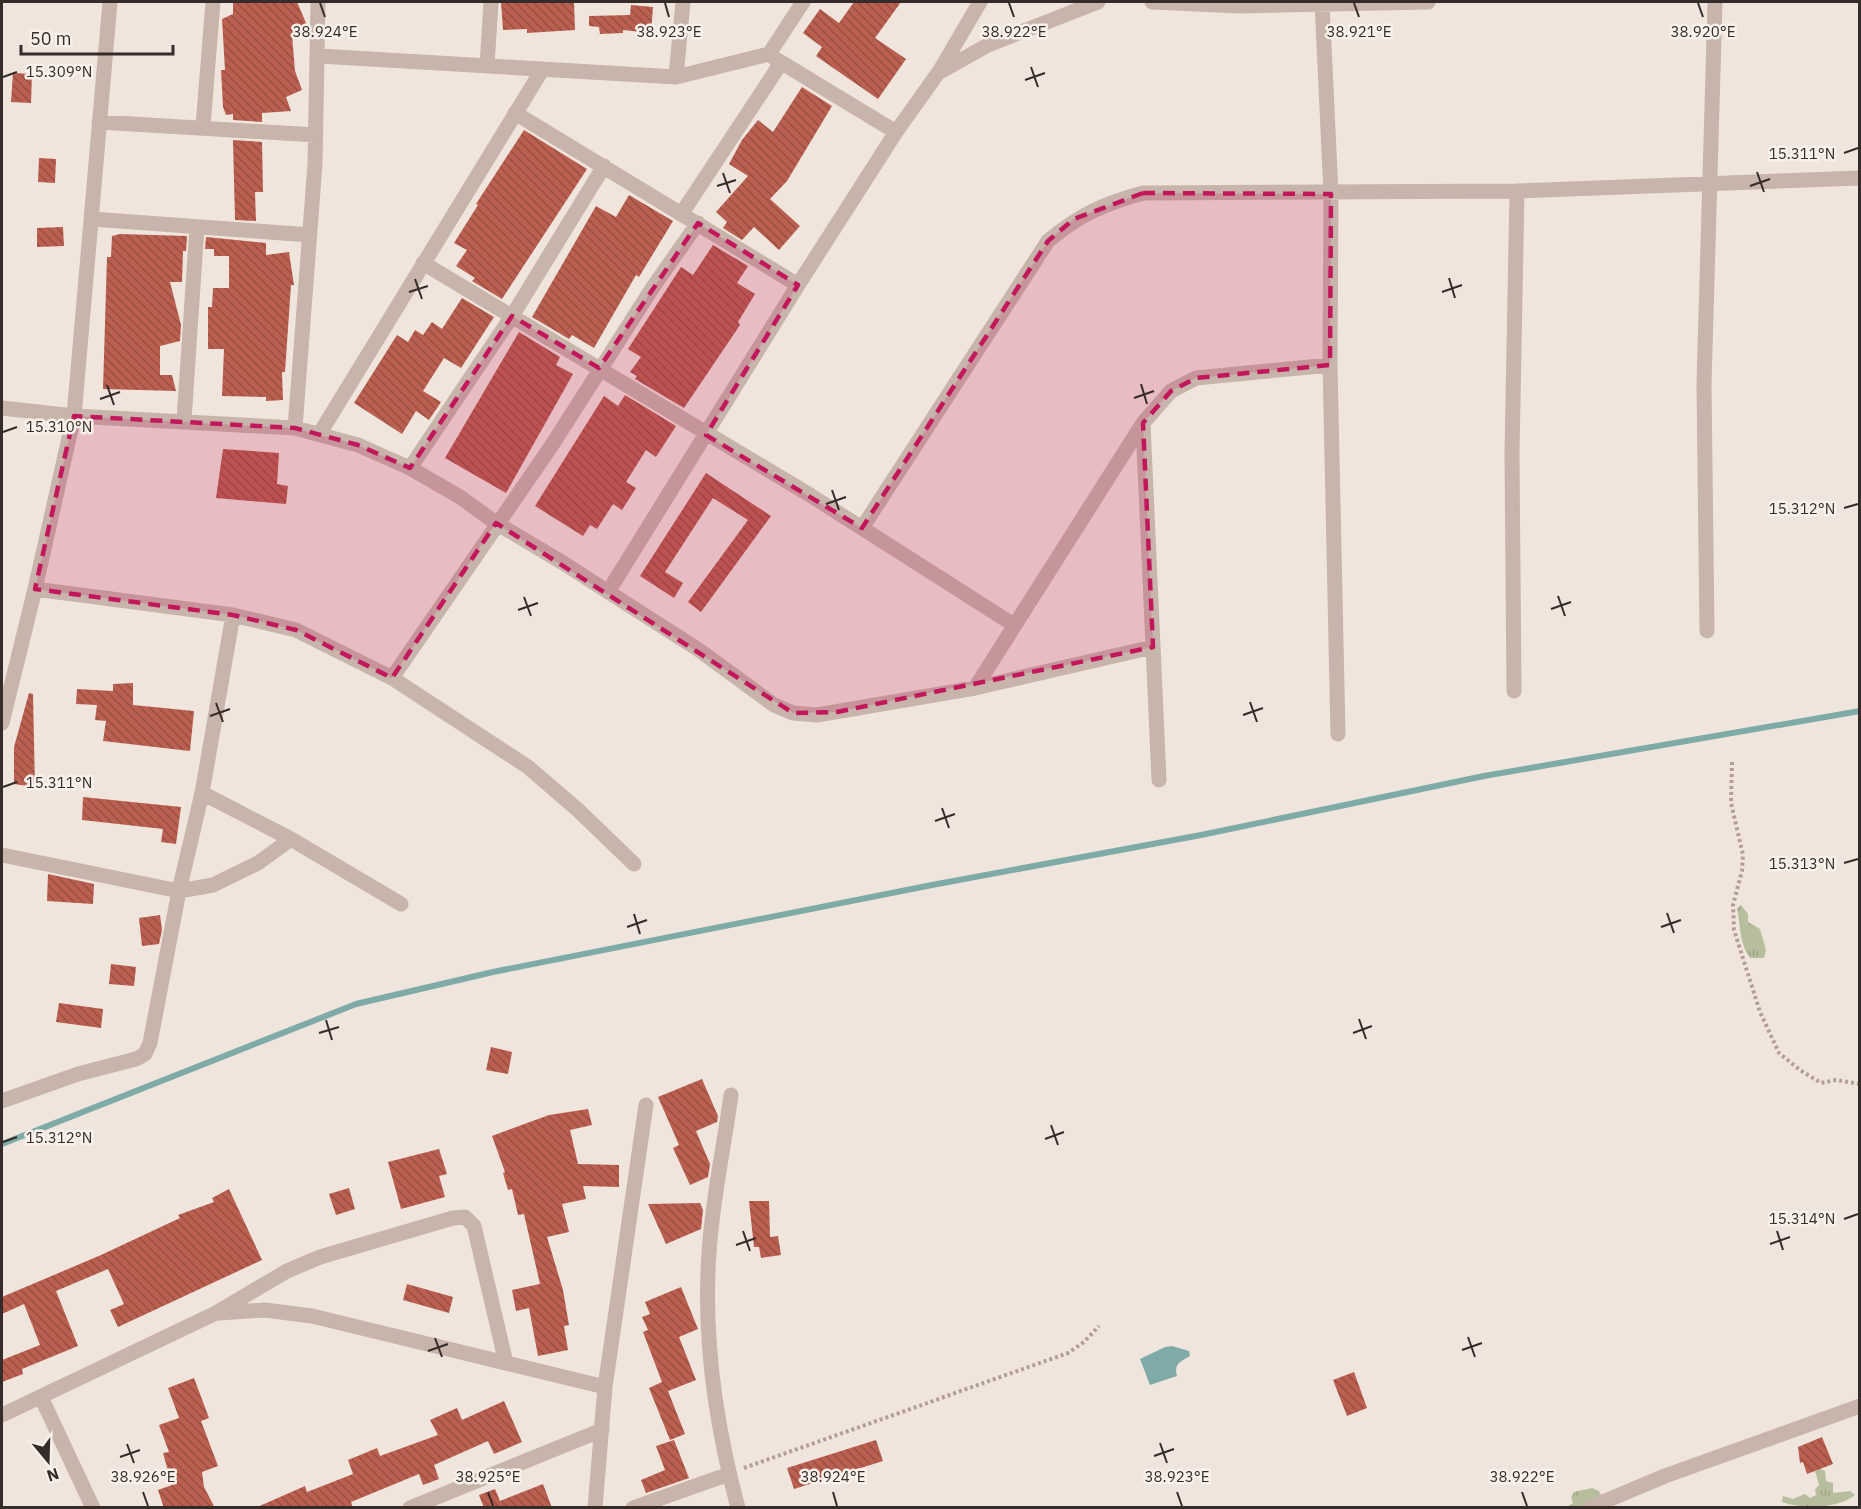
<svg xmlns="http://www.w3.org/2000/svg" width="1861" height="1509" viewBox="0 0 1861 1509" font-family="'IBM Plex Sans',sans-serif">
<defs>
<pattern id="grass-tufts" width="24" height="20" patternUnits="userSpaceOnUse" patternTransform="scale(1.5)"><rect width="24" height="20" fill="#b6be9e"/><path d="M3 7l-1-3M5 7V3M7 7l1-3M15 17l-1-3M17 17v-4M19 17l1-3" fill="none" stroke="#9da388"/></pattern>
<pattern id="building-back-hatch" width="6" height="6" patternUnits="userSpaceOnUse" patternTransform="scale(1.5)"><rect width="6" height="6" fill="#bb5f50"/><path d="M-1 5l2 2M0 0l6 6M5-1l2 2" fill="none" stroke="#994f42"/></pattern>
</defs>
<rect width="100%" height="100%" fill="#f0e5dd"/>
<path fill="url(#grass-tufts)" d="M1741 905 1748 914V922L1760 929 1766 950 1764 958H1750C1739 943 1741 926 1737 909Z
M1820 1469 1825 1471 1826 1481 1833 1483V1493L1850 1491 1855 1495C1838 1509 1803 1509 1782 1502L1783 1496 1793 1499 1805 1494 1810 1498 1816 1495 1815 1489 1819 1485 1815 1471Z
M1592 1488 1599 1491 1601 1495 1595 1497 1590 1507 1565 1508 1573 1503 1571 1497 1574 1492Z"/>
<path fill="#7eaaa8" d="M1172 1346 1189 1351 1190 1356C1180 1362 1174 1363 1177 1376L1150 1385 1140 1359 1165 1347Z"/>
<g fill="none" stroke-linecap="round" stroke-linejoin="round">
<path stroke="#7eaaa8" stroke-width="6" d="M2 1144 356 1004 493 972 932 885 1201 835 1484 776 1860 711"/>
</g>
<path fill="url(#building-back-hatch)" d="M233 2H297L306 23V34L292 35 295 71 302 90 286 97 291 111 262 113V122L233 120V114L226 115 223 107 221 70H225L222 19 233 14Z
M501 2H574L575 30 527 33V29L503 30Z
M854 2H901L875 38 906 59 878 99 816 56 822 47 803 33 820 9 839 23Z
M631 5 653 7 651 33 623 30V33L600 34 599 27 589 26V16L630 15Z
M13 73 32 74 31 103 11 102Z
M802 87 832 106 787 181 770 199 800 226 779 250 754 227 742 240 723 228 727 222 716 212 748 176 729 164 742 140 758 120 773 132Z
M524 130 587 169 502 299 472 281 475 278 456 266 467 250 454 243 478 205 476 204Z
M233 140 262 142 263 192H255L256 221 235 220Z
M39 158 56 159 55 183 38 182Z
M629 195 673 221 639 277 636 275 594 348 572 335 569 339 532 317 596 206 616 217Z
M63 227 64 246 37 247V228Z
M120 234 187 236 186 251H183L182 282H170L181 325 180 341 160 346V375H172L176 391 103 389 107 257H111L112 236Z
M206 237 266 243V255L289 252 294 285H291L285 372H282L283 400 266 401V397L222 396 224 349H208V307H212L213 288H229V256H214V249H205Z
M713 245 748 266 737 283 755 294 738 322 740 325 684 408 635 379 637 376 630 372 641 357 628 349 681 267 693 275Z
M462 298 494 317 461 368 444 358 423 391 441 402 429 420 416 411 402 434 354 403 397 335 408 342 415 330 423 335 432 322 442 329Z
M519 332 560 357 556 365 573 374 506 493 445 458Z
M625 395 676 426 656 457 646 450 626 482 636 488 622 510 613 504 597 529 590 525 583 536 535 506 604 396 618 406Z
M223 449 279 453 277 484 288 486 286 504 216 498Z
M706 473 771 516 701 612 688 602 748 520 713 498 665 572 683 583 674 598 640 576Z
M133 683V705L194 711 190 751 103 741 106 721 95 720 97 705 76 704 77 689 113 691V684Z
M29 693 33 694 35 787 14 784V747Z
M83 797 181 807 176 844 161 842 163 829 82 820Z
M48 874 94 884 93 904 47 901Z
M160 915 162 930 159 944 142 946 139 918Z
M111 964 136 967 134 986 109 984Z
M59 1003 103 1009 101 1028 56 1022Z
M491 1047 512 1052 508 1074 486 1070Z
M702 1079 718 1116 717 1122 696 1131 710 1164 708 1177 690 1185 673 1148 679 1145 658 1097Z
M588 1109 592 1125 570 1130 578 1164 619 1165V1187L583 1186 586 1199 562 1204 569 1232 547 1237 563 1290 569 1325 564 1326 568 1350 538 1356 529 1308 516 1311 512 1290 540 1284 524 1214 518 1215 512 1189 508 1190 503 1173 505 1172 492 1136 549 1115Z
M439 1149 447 1174 439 1176 445 1197 401 1209 388 1162Z
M349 1188 355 1209 336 1215 329 1194Z
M229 1189 262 1260 118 1327 110 1310 124 1304 108 1269 56 1291 78 1346 22 1369 23 1374 2 1382V1360L40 1345 24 1304 2 1314V1297L101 1255 180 1218 178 1215 214 1202 212 1198Z
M749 1201H769L770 1237 778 1236 781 1255 761 1258 759 1247H754Z
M700 1203 703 1210 701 1229 666 1244 648 1204Z
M407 1284 453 1297 449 1313 403 1300Z
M681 1287 698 1329 679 1337 696 1380 668 1391 685 1434 670 1440 649 1388 662 1382 643 1332 648 1330 642 1317 650 1314 645 1302Z
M1354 1372 1367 1408 1347 1416 1333 1380Z
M194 1378 209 1418 201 1421 218 1466 202 1472 204 1487 215 1508H164L158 1490 172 1485 163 1453 169 1452 159 1425 179 1418 168 1388Z
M504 1401 522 1442 494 1454 488 1441 434 1465 439 1479 423 1485 419 1474 351 1502 353 1508H255L305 1486 307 1492 353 1474 348 1460 377 1448 380 1456 438 1435 430 1420 457 1408 462 1420Z
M1822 1437 1833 1464 1807 1474 1803 1462 1800 1463 1798 1447Z
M674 1440 689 1478 646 1493 641 1480 665 1470 656 1446Z
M876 1440 883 1461 794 1489 787 1468Z
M543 1484 552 1508H484L479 1495 495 1489 500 1501Z"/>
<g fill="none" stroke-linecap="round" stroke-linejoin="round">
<path stroke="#b39e94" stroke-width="4" stroke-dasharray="3 3" stroke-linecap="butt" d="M1732 762 1731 803 1743 855 1742 871 1733 905 1734 930 1760 1012 1779 1053 1800 1070 1821 1083 1836 1080 1860 1084
M744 1468 1068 1353 1084 1342 1099 1326"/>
<path stroke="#c7b4aa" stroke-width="15" d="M1152 2 1240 6 1428 2
M1322 2 1331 194 1330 365 1338 734
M319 56 676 77 769 54 803 2
M774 58 896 132
M487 66 491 2
M939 72 980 2
M676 77 683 2
M515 113 798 285
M99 122 316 135
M203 126 213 2
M682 213 781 63
M92 219 310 235
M423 263 810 495 1014 625
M2 408 74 416 295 428 358 445 410 468 460 497 496 523 560 561 699 650 774 705 793 713 817 715 975 688 1153 647
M184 420 197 227
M1143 423 1159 780
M295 428 315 164 318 2
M320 433 542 70
M410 468 512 316 604 166
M862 528 1048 241C1079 215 1103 204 1143 193L1517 191 1860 178
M35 589 233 615 296 630 392 678 528 767 578 810 634 864
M608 592 798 285 896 132 938 73 988 45 1098 2
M1707 631 1704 384 1715 2
M392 678 552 445 653 287 698 223
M975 688 1143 423 1171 391 1196 378 1330 365
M1514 691 1512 453 1517 191
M2 723 35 589 74 416 110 2
M202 793 291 839 401 904
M2 855 179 891 213 885 258 863 291 839
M731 1095C724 1147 712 1201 709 1253 703 1338 716 1426 738 1508
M2 1101 78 1074 136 1059 145 1054 150 1043 179 891 202 793 233 615
M219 1313 265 1310 312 1316 605 1387
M41 1397 93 1508
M2 1415 216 1313 287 1271 320 1257 453 1218 465 1217 474 1226 506 1363
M410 1508 602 1430
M595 1508 605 1387 646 1105
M633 1508 729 1474
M1589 1508 1665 1476 1860 1406"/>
</g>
<path fill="#c2185b" fill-opacity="0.2" stroke="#c2185b" stroke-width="4.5" stroke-dasharray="12 8" stroke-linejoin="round" d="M1143 193 1331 194 1330 365 1196 378 1171 391 1143 423 1153 647 837 712 793 713 496 523 392 678 296 630 233 615 35 589 74 416 295 428 358 445 410 468 512 316 599 368 698 223 798 285 706 435 862 528 1048 241 1074 219Z"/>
<path fill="none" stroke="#352b29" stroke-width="2" d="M320 3 325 17M665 3 669 17M1009 3 1014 17M1354 3 1359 17M1698 3 1703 17M1031 67 1038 87M3 77 17 72M1025 80 1045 73M1844 153 1858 148M1757 172 1764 192M723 173 730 193M717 186 736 180M1750 186 1770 179M1449 278 1455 298M415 279 422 299M409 292 428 286M1442 292 1462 285M1141 384 1147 404M107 385 114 405M1134 398 1154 391M100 399 120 392M3 432 17 427M832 490 839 510M826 504 846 497M1844 508 1858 504M1558 596 1565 616M524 597 531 616M1551 609 1571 602M518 610 538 603M1250 702 1257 722M216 703 223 722M1243 715 1263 708M210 716 230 709M3 787 17 782M942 808 949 828M935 821 955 814M1844 863 1858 859M1667 913 1674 933M634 914 640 934M627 927 647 920M1661 927 1681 920M1359 1019 1366 1039M326 1020 332 1040M319 1033 339 1027M1353 1033 1372 1026M1051 1125 1058 1145M1045 1139 1064 1132M3 1142 17 1137M1844 1219 1858 1214M743 1231 750 1251M1777 1231 1783 1250M1770 1244 1790 1237M736 1245 756 1238M1468 1337 1475 1357M435 1338 442 1357M1462 1350 1482 1343M428 1351 448 1344M1160 1443 1167 1463M127 1444 134 1463M1154 1456 1174 1449M120 1457 140 1450M143 1492 148 1506M488 1492 493 1506M833 1492 837 1506M1177 1492 1182 1506M1522 1492 1527 1506"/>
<g font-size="15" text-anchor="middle" fill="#352b29" stroke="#f8f0e9" stroke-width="5" stroke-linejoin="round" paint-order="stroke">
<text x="325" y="37">38.924°E</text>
<text x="669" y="37">38.923°E</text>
<text x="1014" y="37">38.922°E</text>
<text x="1359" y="37">38.921°E</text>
<text x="1703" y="37">38.920°E</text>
<text x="59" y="77">15.309°N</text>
<text x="1802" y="159">15.311°N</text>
<text x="59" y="432">15.310°N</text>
<text x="1802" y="514">15.312°N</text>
<text x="59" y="788">15.311°N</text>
<text x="1802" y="869">15.313°N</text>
<text x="59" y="1143">15.312°N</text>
<text x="1802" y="1224">15.314°N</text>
<text x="143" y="1482">38.926°E</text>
<text x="488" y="1482">38.925°E</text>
<text x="833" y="1482">38.924°E</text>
<text x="1177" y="1482">38.923°E</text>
<text x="1522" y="1482">38.922°E</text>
</g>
<rect width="1861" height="1509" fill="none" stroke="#352b29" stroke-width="6"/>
<g transform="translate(48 1461) rotate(161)" stroke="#f8f0e9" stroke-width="4.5" paint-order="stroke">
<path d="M0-4.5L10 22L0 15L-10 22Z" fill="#352b29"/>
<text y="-9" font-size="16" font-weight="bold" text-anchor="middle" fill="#352b29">N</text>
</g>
<path d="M21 45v9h152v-9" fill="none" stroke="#352b29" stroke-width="3"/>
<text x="30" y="45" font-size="18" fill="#352b29" stroke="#f8f0e9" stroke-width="4.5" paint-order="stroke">50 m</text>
</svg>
